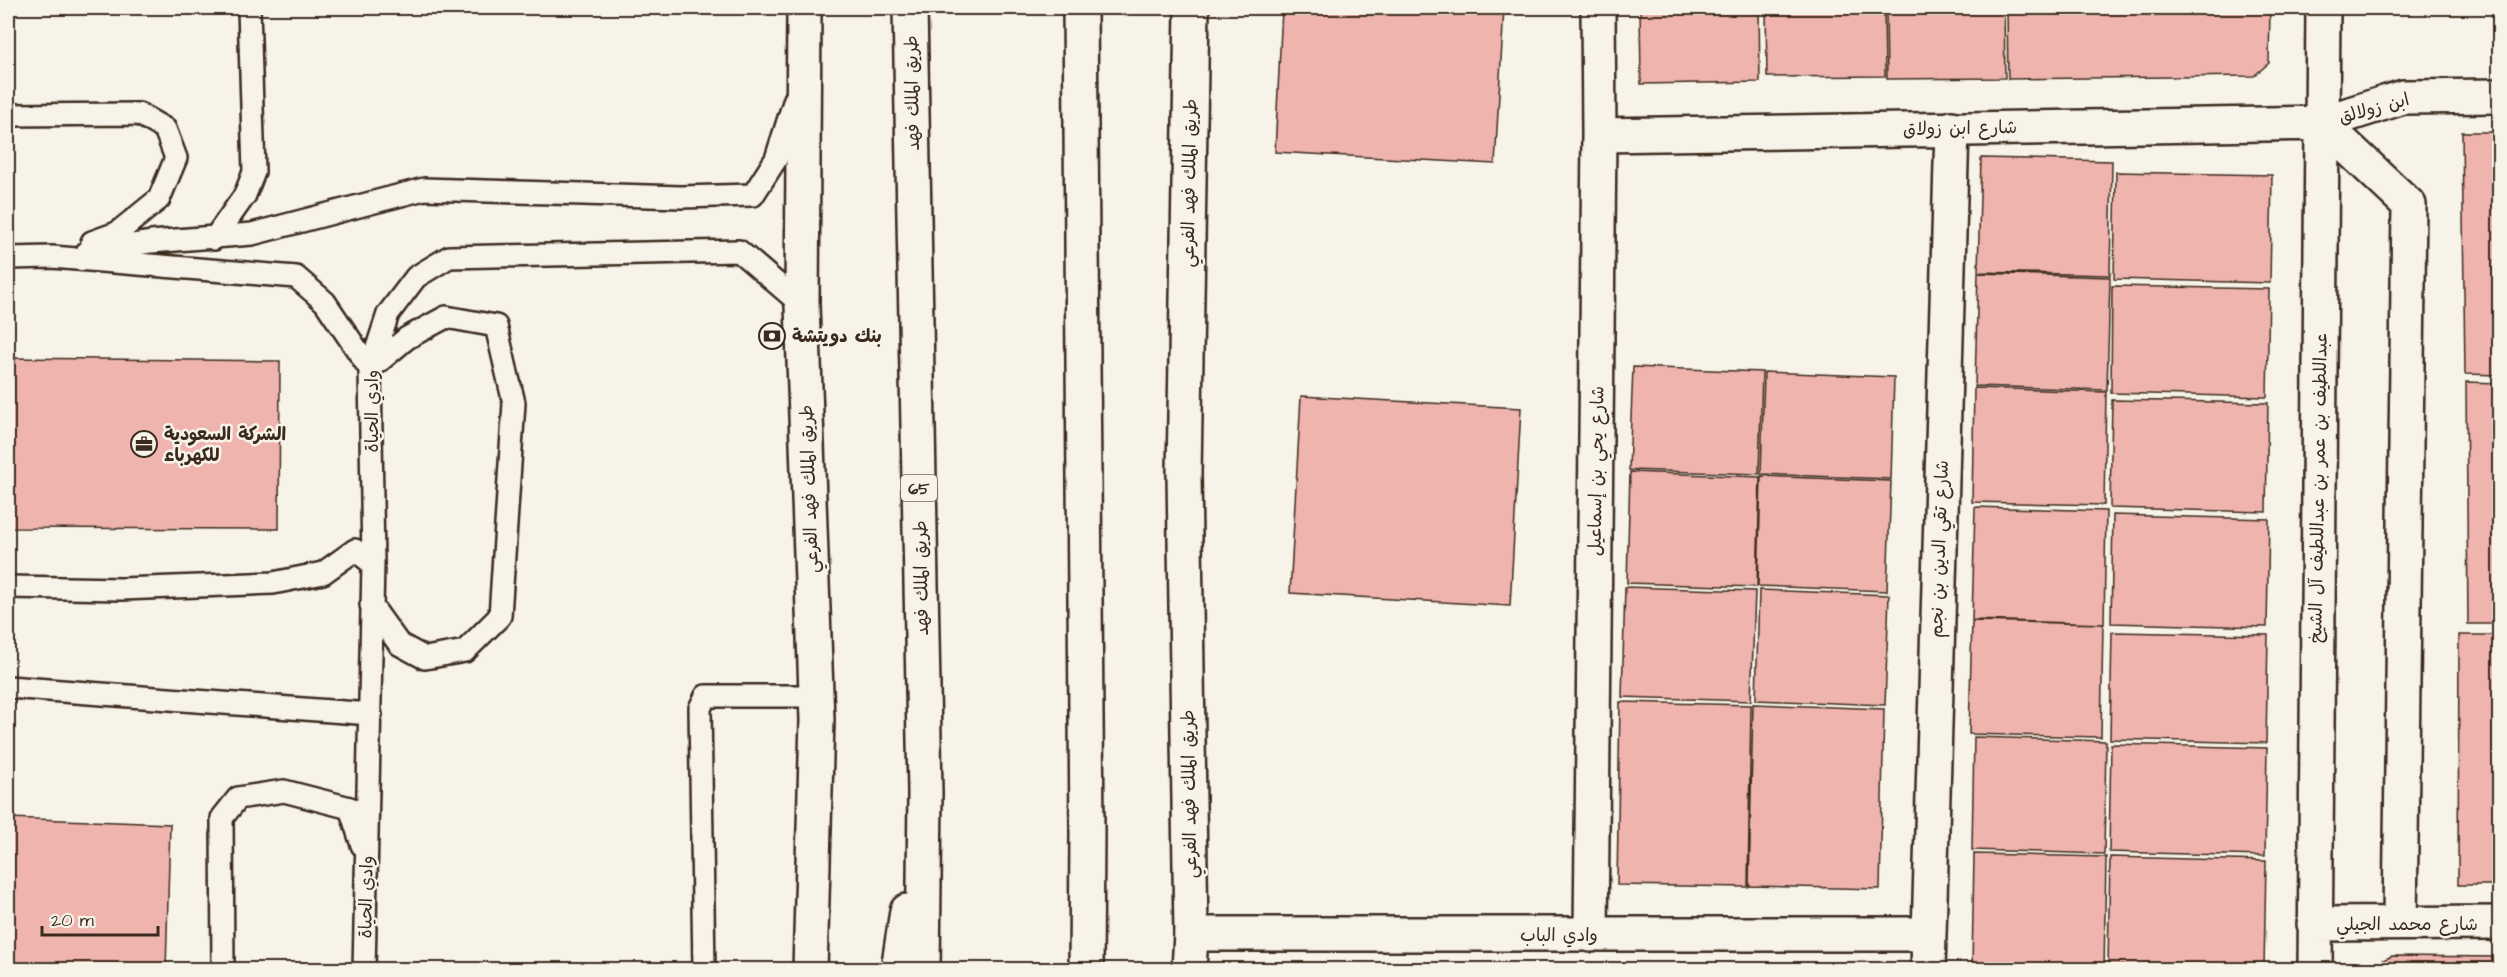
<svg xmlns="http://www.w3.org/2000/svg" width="2507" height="977" viewBox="0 0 2507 977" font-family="'Architects Daughter','Playpen Sans Arabic',sans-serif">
<rect width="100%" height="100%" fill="#f7f3e8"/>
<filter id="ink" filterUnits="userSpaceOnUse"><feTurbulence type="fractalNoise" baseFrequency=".0167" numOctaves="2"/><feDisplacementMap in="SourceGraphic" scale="12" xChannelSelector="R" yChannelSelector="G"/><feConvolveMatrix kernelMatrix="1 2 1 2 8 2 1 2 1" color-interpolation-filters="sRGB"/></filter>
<g filter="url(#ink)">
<path fill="#efb4ad" stroke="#3b2a1e" stroke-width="1.5" d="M1282 8H1504L1495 164 1275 152Z
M1640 8H1759L1760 82 1641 84Z
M1766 8H1884L1885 76 1767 77Z
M1886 8H2004L2005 78 1887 79Z
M2007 8H2270L2269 63 2254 76 2008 79Z
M2462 132H2500V375L2465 374Z
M1981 158 2112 161 2110 275 1978 272Z
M2116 172 2272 175 2270 283 2114 279Z
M1978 273 2110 277 2107 390 1975 386Z
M2112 286 2269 289 2267 397 2111 393Z
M8 358 280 361 279 529 8 528Z
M1633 367 1762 372 1759 474 1629 470Z
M1764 372 1894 377 1891 479 1761 474Z
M2466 382 2500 383V624H2468Z
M1974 388 2106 392 2104 505 1972 502Z
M1301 396 1521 408 1510 606 1290 593Z
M2112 400 2268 403 2266 512 2110 508Z
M1630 472 1760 477 1757 587 1627 583Z
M1761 476 1891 481 1887 591 1758 586Z
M1975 507 2106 511 2104 624 1972 620Z
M2113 515 2269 519 2267 627 2111 623Z
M1625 587 1755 591 1751 701 1622 697Z
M1759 590 1889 595 1885 705 1756 700Z
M1972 621 2103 624 2101 737 1969 734Z
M2112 632 2268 635 2266 743 2110 739Z
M2459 635H2500V885H2458Z
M1620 702 1751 705 1748 887 1617 885Z
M1753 704 1884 709 1880 889 1749 886Z
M1974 737 2106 741 2104 854 1972 850Z
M2111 744 2267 748 2265 856 2109 852Z
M8 818 170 824 166 970H8Z
M1974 854 2106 857 2104 970 1972 967Z
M2110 857 2266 861 2264 969 2108 965Z
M2392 956 2500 957V970H2361Z"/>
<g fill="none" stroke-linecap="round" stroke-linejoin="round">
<defs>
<path id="service" d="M8 115 139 114 165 129 176 158 159 199 117 233 92 242
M214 239 245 195 254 172 249 8
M87 252 151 242 252 234 424 189 681 197 753 195 776 159 795 99
M8 258 52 257 296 277 325 302 370 369 407 338 446 317 496 326 514 403 500 616 465 651 425 658 399 644 371 605
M8 587 122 589 273 583 323 573 355 550 373 564
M8 687 371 714
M223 970 222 818 238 798 284 791 350 808 362 845
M364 970 373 564 370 369 388 314 416 277 449 257 739 251 802 305
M704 970 700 708 706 696H816"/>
<path id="minor" d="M2322 123 2409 205 2400 923
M1599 135 2322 123 2403 97 2500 96
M2314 924 2500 923
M1191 934H1927
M1591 935 1599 135 1598 8
M1928 970 1952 128
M2315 970 2323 8"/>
<path id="primary" d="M804 8 802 305 817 720 810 970
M1189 970 1191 934 1184 474 1192 8"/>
<path id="motorway" d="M910 8 925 793 923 970
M1080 8 1087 832 1086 970
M898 970 907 911"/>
</defs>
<use href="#service" stroke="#3b2a1e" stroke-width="26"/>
<use href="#minor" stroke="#3b2a1e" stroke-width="38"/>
<use href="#primary" stroke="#3b2a1e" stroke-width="38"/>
<use href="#motorway" stroke="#3b2a1e" stroke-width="38"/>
<use href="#service" stroke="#f7f3e8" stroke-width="21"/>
<use href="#minor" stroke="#f7f3e8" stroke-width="33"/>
<use href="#primary" stroke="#f7f3e8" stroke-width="33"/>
<use href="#motorway" stroke="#f7f3e8" stroke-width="33"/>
</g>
</g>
<defs>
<symbol id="bank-ring" viewBox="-11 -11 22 22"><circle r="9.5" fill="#f7f3e8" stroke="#3b2a1e" stroke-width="1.5"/><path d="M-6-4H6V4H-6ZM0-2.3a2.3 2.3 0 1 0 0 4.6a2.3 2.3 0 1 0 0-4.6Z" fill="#3b2a1e"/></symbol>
<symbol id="office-ring" viewBox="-11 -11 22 22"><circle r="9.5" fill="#f7f3e8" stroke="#3b2a1e" stroke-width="1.5"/><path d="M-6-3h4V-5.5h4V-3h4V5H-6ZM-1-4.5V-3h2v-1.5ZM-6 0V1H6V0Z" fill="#3b2a1e"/></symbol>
</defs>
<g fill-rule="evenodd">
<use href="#bank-ring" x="757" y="321" width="30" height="30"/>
<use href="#office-ring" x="129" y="429" width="30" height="30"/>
</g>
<g text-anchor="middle" stroke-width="5" stroke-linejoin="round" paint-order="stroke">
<rect fill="#f7f3e8" stroke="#73665b" stroke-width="1.5" x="901" y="475" width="36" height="26" rx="4.5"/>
<g font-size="16" font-weight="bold" fill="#3b2a1e">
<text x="919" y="494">65</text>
</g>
<g font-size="18" fill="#3b2a1e" stroke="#f7f3e8">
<text transform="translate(912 93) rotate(-91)" y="6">طريق الملك فهد</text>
<text transform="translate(2374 108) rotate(-15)" y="6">ابن زولالق</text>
<text transform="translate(1960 128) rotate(-1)" y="6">شارع ابن زولاق</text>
<text transform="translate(1189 183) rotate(-89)" y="6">طريق الملك فهد الفرعي</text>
<text transform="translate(372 411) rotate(-90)" y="6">وادي الحياة</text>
<text transform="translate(1596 471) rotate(-89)" y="6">شارع يحي بن إسماعيل</text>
<text transform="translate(2318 488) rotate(-89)" y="6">عبداللطيف بن عمر بن عبداللطيف آل الشيخ</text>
<text transform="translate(809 489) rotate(-92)" y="6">طريق الملك فهد الفرعي</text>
<text transform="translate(1939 549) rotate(-88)" y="6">شارع تقي الدين بن نجم</text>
<text transform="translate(921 578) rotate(-91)" y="6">طريق الملك فهد</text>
<text transform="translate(1189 794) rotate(-91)" y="6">طريق الملك فهد الفرعي</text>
<text transform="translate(366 897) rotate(-89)" y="6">وادي الحياة</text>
<text x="2407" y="930">شارع محمد الجيلي</text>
<text x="1559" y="941">وادي الباب</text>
</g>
<g font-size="18" font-weight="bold" fill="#3b2a1e" stroke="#f7f3e8" text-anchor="start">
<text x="792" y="342">بنك دويتشة</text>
<text x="164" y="440">الشركة السعودية<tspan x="164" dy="21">للكهرباء</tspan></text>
</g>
</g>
<rect width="2507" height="977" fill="none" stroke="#f7f3e8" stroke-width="30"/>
<rect x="15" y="15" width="2477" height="947" fill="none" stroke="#3b2a1e" stroke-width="2" filter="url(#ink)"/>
<path d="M42 926v9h116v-9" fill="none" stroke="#3b2a1e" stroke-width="3"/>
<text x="51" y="926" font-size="18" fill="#3b2a1e" stroke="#f7f3e8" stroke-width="4.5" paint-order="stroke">20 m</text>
</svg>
